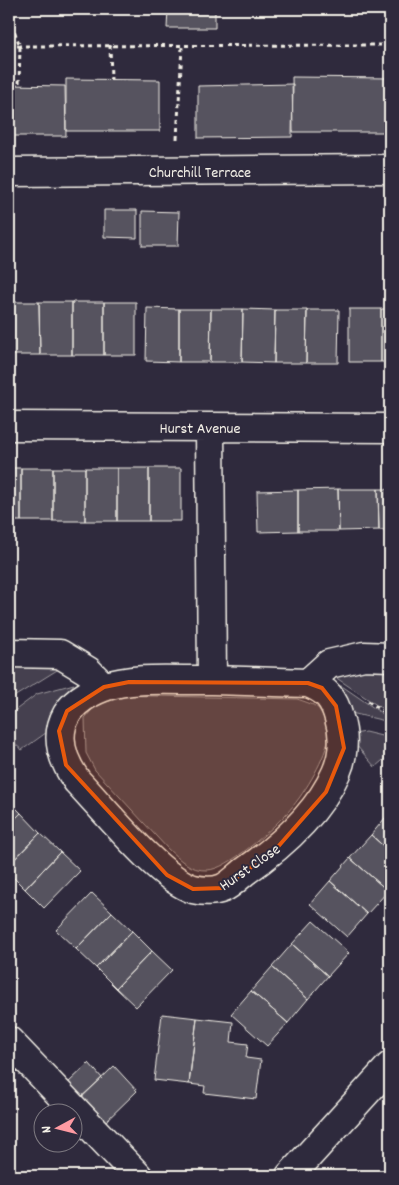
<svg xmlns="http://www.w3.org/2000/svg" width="399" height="1185" viewBox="0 0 399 1185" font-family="Dekko,sans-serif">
<rect width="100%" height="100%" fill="#2f2a3d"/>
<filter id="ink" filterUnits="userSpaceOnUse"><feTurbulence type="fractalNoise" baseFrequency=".02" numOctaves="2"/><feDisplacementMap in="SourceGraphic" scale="10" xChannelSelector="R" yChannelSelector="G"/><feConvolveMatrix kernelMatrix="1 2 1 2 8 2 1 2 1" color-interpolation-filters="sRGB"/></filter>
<g filter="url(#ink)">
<path fill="#454050" stroke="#9c989c" d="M19 664 62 667 9 700V672Z
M390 664V714L332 675Z
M74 684C61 699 54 711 50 730L22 750 9 739V715L37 694Z
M342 686 390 719V722L351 713 338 687Z
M110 695 297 699C303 701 313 704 318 708 324 715 329 731 328 740 324 762 302 797 287 813 272 829 228 870 207 870 191 871 179 859 168 849L95 770 86 753 85 718 95 706Z
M365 732 390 738V754L375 767 356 745 355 734Z"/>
<path fill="#56525f" stroke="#f4f1e8" d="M168 9H215V28H167Z
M292 77 390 78V132H293Z
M66 79 160 80V131H66Z
M293 84 292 137 198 138V86Z
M9 85 65 86 66 136H9Z
M104 210H137V238L104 237Z
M142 211 179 212 178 246H142Z
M9 302H39L40 355H9Z
M39 302H72V355H40Z
M72 302H104V355H72Z
M104 302H136V355H104Z
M147 308 179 309V362L146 361Z
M179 309H211L210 362H179Z
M211 309H243L242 362H210Z
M243 309 275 310 274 363 242 362Z
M349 309H381V362H349Z
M381 309H390V362H381Z
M275 310H307L306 363H274Z
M307 310H339L338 363H306Z
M9 468H21V521H9Z
M21 468H53V521H21Z
M53 468H85V521H53Z
M85 468H117V521H85Z
M117 468H149V521H117Z
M149 468H181V521H149Z
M338 489H378L379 530 339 531Z
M338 489 339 531H298V490Z
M378 489H390V530H379Z
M298 490V531L258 532 257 491Z
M9 801 21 813 9 825Z
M390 812V852L371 835Z
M21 813 40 833 9 865V825Z
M40 833 60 852 25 889 9 873V865Z
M371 835 390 852V888L388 891 350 858Z
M60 852 80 871 44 908 25 889Z
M350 858 388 891 367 914 330 881Z
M330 881 367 914 347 937 310 904Z
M92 893 112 912 76 949 56 930Z
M112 912 132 931 96 968 76 949Z
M313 921 349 953 328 976 292 944Z
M132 931 152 951 116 988 96 968Z
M292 944 328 976 308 999 272 967Z
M152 951 172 970 136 1007 116 988Z
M272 967 308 999 288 1023 251 991Z
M251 991 288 1023 267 1046 231 1014Z
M162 1014 197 1018 189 1084 154 1080Z
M197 1018 233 1022 231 1042 248 1044 246 1058 261 1060 256 1099 204 1093 205 1086 189 1084Z
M89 1063 102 1078 80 1098 67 1084Z
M114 1066 137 1091 99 1128 76 1103Z"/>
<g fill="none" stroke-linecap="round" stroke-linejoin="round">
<defs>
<path id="minor" d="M9 172 390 169
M9 426 390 428
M210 427 212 680
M9 653 60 654 88 671 104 687
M212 680 308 683C327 690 334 699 339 718 345 737 344 755 336 773 318 814 280 847 244 872 238 877 230 885 223 888 214 892 202 891 193 889 160 879 103 808 77 781 49 741 56 705 104 687 134 676 180 681 212 680Z
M308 683 329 664 364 656 390 657
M9 1041 138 1176
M290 1176 390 1066"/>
</defs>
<use href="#minor" stroke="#f4f1e8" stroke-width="31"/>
<path stroke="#f4f1e8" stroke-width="3" stroke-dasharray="4 4" stroke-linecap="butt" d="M9 17 20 46 19 85
M110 45 111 80
M9 46 390 45
M177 139 182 47
M368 701 390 716"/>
<use href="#minor" stroke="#2f2a3d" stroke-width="28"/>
</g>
</g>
<path fill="#e8590c" fill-opacity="0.2" stroke="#e8590c" stroke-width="4" stroke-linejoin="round" d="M129 682 308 683 322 688 336 706 344 748 326 792 276 849 223 888 193 889 167 875 66 765 59 731 67 711 104 687Z"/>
<g text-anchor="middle" stroke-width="4" stroke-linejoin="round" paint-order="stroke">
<g font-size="16" fill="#f4f1e8" stroke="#2f2a3d">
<text x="200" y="177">Churchill Terrace</text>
<text x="200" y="433">Hurst Avenue</text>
<text transform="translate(249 866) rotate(-35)" y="6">Hurst Close</text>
</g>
</g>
<rect width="399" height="1185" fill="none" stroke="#2f2a3d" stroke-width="30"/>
<rect x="15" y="15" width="369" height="1155" fill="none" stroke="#f4f1e8" stroke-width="2" filter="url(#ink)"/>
<g transform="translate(58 1128) rotate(263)"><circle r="24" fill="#2f2a3d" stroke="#7e7a81"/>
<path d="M0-4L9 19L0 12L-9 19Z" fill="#ff9aa2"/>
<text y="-8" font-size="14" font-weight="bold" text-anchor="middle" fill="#f4f1e8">N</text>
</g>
</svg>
